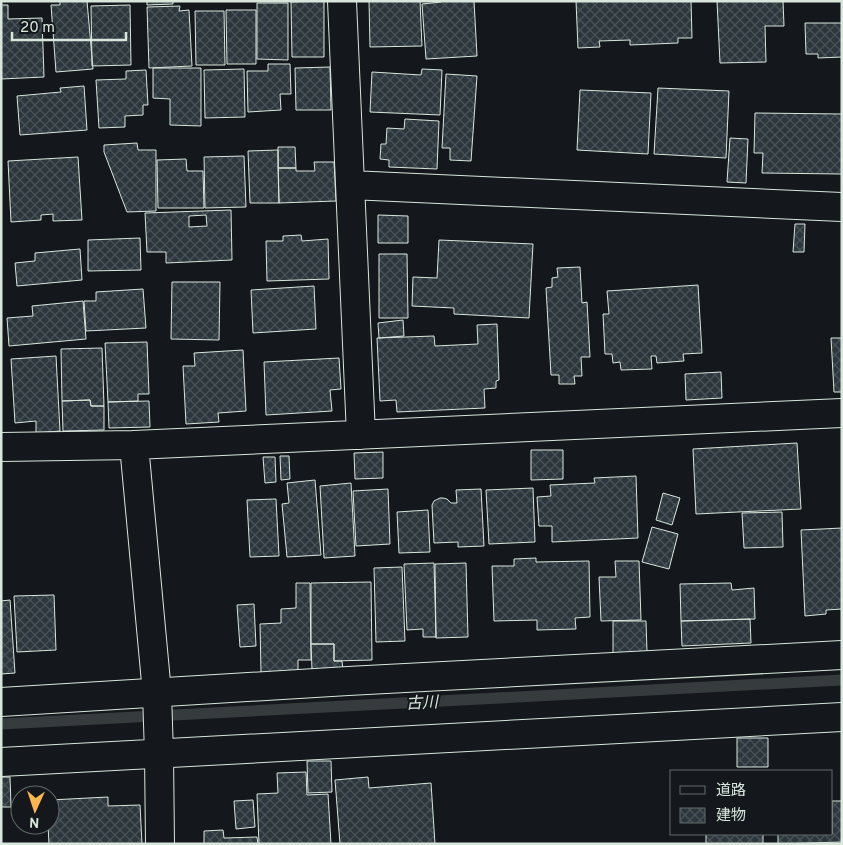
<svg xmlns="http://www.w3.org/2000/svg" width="843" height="845" viewBox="0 0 843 845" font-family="Overpass,'Noto Sans JP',sans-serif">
<defs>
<pattern id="building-cross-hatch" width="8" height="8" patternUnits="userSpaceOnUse" patternTransform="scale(1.25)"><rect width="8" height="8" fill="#2c363c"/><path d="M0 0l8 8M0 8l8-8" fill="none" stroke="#4a5358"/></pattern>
</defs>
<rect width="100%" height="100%" fill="#14181c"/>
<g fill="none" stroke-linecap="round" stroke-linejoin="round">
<path stroke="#363b3e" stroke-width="11" d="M1 724 842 680"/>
</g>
<path fill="url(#building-cross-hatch)" stroke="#d8e6dc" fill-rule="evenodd" d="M60 1H87L93 69 56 72 51 5H60Z
M147 1H173V4L147 5Z
M324 1V57H292L291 2Z
M369 1H420L422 46 370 47Z
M441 1H474L477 56 426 59 422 4 441 2Z
M576 1H691L692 38H678V43L630 45V40L599 41 600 47 578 48Z
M717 1H783L784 26H765L766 62 720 63Z
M257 3H288V60L257 59Z
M1 5H8V19L42 18 44 77 1 79Z
M130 5 131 65 92 66 91 6Z
M180 6 179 11 189 10 192 66 149 68 147 7Z
M226 10H256V64H227Z
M195 11H224L225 65H196Z
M805 23H842V57L818 58V54H806Z
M268 64H290L291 94H280L281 110 248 112 247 71H268Z
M330 67 331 110H296L295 68Z
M153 68H201V126L170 125V99L153 98Z
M244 69 245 117 205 118 204 70Z
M422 69 442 70 440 115 370 112 372 72 421 75Z
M146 70 148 105H143V115L125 116V127L99 128 96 80 126 79V71Z
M446 74 477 76 471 161 450 160V148H442Z
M84 86 87 130 20 135 17 96 61 92 60 88Z
M658 88 729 91 726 158 654 154Z
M580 90 651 93 648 154 577 150Z
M755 113 842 114V174L762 173 763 153H754Z
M405 119 439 121 437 169 389 167V160L380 159 381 144H386L387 128 404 129Z
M730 138 748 139 746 183 727 182Z
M137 143 138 150H156V211L127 212 104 152V145Z
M278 147H295L296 168H278Z
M278 150 279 203H250L248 151Z
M244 156 246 207 205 208 204 157Z
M78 157 82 220 53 221V214L41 215V220L11 222 8 161Z
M186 159 187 171H203L204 208H158L157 160Z
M314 162H334L336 201 279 203 278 168H296V171H315Z
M231 210 232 260 166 263V252H147L145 213ZM206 215 207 226 189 227V216Z
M378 215 408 216V243H378Z
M795 224H805L804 252H793Z
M301 235 302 241 328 239 329 279 267 281 266 241H283V236Z
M140 238 141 270 88 271V240Z
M439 240 533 244 529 318 454 314V308L412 306 413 277 437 278Z
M80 249 82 280 17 286 15 263 35 261V253Z
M379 254H407L408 318H379Z
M580 267 582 303 587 302 590 357H581L582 376H574L575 384H559V375H551L546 288 552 287V278L558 277 557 268Z
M172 282H220L219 340 171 339Z
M698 285 702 353 683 354 684 361 657 363 656 356H651L652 369 621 370 620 362 613 363 612 354H605L603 314H609L607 291Z
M314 286 316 329 253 333 251 290Z
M143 289 146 328 86 331 84 301H96V292Z
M83 301 86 339 9 346 7 318 33 316 32 306Z
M403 320 404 336 379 338 378 323Z
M497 324 499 380 496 381V388L484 389 485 408 397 412 396 400 380 401 377 338 434 336 435 346 478 344 477 325Z
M831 338H842V392H834Z
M147 342 149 394H138V401L108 402 105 343Z
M102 348 104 406H91L90 400 62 401 61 349Z
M243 350 246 411 218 413 219 422 186 424 183 366H195L194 353Z
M56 356 60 431 36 433V421L15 423 11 359Z
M339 358 341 389 330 390 332 411 266 415 264 362Z
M721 372 722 398 686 400 685 374Z
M90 400 91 406H104V430L63 431 62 401Z
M149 401 150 427 109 428 108 402Z
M797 443 801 509 696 514 693 449Z
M531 450H563V479L531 480Z
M383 452V478L355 479 354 453Z
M280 456H289L290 479 281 480Z
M263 457H275L276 482 265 483Z
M636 476 638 538 552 542V526H539L537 497 551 496 550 485 595 483 594 478Z
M315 480 321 555 287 557 282 504 289 503 287 483Z
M351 483 355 556 324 558 320 486Z
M533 488 535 542 489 544 486 490Z
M388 489 390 544 356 546 353 491Z
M481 489 484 546 458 547V542L434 543 432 505 434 501 440 498H443L447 499 451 503H457L456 490Z
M663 493 680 498 672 525 656 520Z
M276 499 279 556 250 557 247 500Z
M428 510 430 552 399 553 397 512Z
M782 512 783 547 744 548 742 513Z
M652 527 678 534 669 569 642 562Z
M842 528V609L826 610V614L805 616 801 530Z
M536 558V562L589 561 590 617 575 618 576 629 537 630V620L494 621 492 566H514V559Z
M615 561H639L641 620 601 621 599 577H616Z
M434 563 436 637H423V629L407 630 404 564Z
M466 563 468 637 436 638 435 564Z
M402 567 405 641 376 642 374 568Z
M371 582 372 660 334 661V644H311V583Z
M296 583H310L311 660H298V672L261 673 260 624 281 623V609L296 608Z
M731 583 732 590 754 588 755 619 681 621 680 584Z
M54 595 56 650 17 652 14 596Z
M10 600 15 673 1 674V601Z
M254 604 256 646 240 647 237 605Z
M750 619 751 643 682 646 681 621Z
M613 621H646L647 652 613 653Z
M311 644H334V661H342L343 670H312Z
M737 738H768V767H737Z
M307 761H331L332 792 308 793Z
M306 772 307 795 328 794 331 844H259L257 794 278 793 277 773Z
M1 777H10L11 807H1Z
M368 777 369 788 431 783 435 844H340L335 780Z
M108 797V806L140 805 142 844H49L48 825H50V800Z
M253 800 255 827 236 829 234 801Z
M832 801H842V842L778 844V834H832Z
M223 830 224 838 257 837 258 844H204V831Z
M706 834H763V844H706Z"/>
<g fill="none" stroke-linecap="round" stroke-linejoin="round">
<defs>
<path id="minor" d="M342 1 361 435
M350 185 842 207
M134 445 157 693 159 754 160 844
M1 447 134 445 842 413
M1 702 348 681 842 655
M1 762 842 717"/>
</defs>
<use href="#minor" stroke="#d8e6dc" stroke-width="30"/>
<use href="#minor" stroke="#14181c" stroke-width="28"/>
</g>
<g text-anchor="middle" stroke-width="4" stroke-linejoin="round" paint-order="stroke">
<g font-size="16" font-style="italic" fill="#d8e6dc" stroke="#14181c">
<text transform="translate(422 702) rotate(-3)" y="6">古川</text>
</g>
</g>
<rect width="843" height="845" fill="none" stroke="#d8e6dc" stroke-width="5"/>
<rect x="670" y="770" width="162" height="65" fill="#14181c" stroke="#626a69"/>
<rect x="680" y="786" width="25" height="8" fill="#14181c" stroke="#626a69"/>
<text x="716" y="795" font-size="15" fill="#d8e6dc">道路</text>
<rect x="680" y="808" width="25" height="15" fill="url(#building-cross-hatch)" stroke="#626a69"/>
<text x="716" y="820" font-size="15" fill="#d8e6dc">建物</text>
<g transform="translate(35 810) rotate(183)"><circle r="24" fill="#14181c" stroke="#626a69"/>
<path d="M0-4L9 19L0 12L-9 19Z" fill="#ffb74d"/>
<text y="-8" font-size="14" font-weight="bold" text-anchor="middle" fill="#d8e6dc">N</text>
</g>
<path d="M12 32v8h114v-8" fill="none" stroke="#d8e6dc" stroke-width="2.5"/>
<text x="20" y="32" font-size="15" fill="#d8e6dc" stroke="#14181c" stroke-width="4" paint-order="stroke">20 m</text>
</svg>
